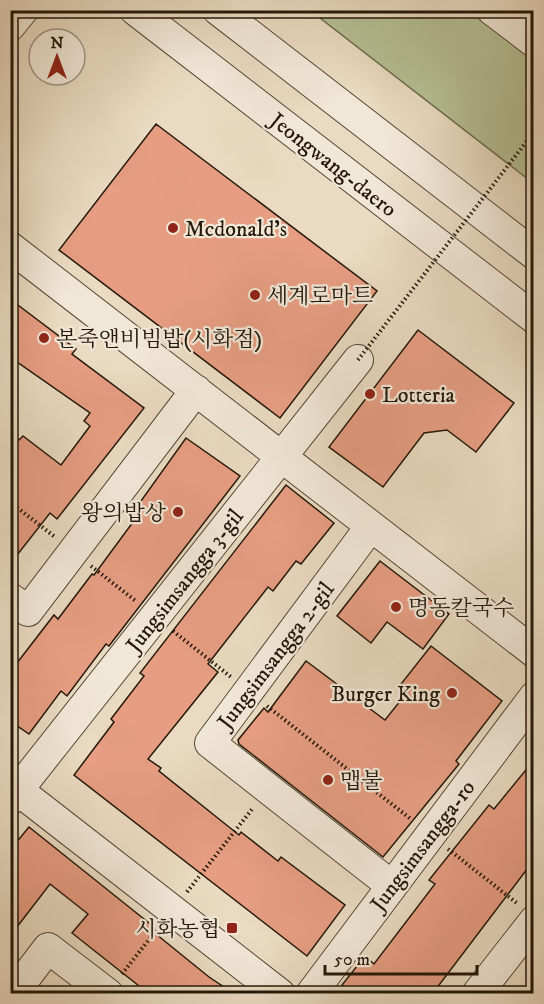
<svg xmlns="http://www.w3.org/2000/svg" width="544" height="1004" viewBox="0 0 544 1004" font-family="'IM FELL DW Pica','Noto Serif KR',serif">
<rect width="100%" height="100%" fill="#e9dac1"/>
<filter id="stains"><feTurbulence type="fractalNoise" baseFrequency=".00333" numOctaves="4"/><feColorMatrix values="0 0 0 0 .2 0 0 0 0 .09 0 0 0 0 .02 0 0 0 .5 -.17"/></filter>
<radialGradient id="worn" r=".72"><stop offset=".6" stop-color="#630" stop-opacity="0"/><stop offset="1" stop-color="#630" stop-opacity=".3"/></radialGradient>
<path fill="#b5c094" stroke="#6c6c4e" stroke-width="1.5" d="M311 11H479L533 53V183Z"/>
<path fill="#e69d82" stroke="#241809" stroke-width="1.5" d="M156 124 377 291 280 418 59 250Z
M10 299 76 349 72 354 144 408 57 519 50 513 10 564V433L19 440 23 436 61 465 90 426 84 421 90 413 10 357Z
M418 330 514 403 476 452 447 430 424 433 383 487 329 447Z
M186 438 240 476 109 646 106 644 67 696 61 691 29 734 10 721V672L54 615 58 619 92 574 94 575 136 518 131 515Z
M286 485 334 523 301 564 296 561 273 591 268 587 208 664 218 672 148 759 161 768 159 771 239 835 241 832 278 861 281 857 345 905 307 956 74 775 114 722 111 719 144 676 140 673Z
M380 561 449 614 423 649 387 622 371 643 337 616Z
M431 646 502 701 456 761 459 764 383 857 239 744 238 740 264 708 268 712 306 661 385 720 409 690 401 684Z
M534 760V860L433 993H354L342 985 365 956 374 964 435 884 429 880 489 805 494 809Z
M29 827 154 927 151 930 209 977 233 993H148L72 933 88 914 50 884 10 936V850Z"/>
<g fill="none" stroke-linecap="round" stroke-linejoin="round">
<defs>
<path id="minor" d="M135 10 534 318
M218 10 534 254
M492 10 534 42
M10 26 23 10
M10 247 534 652
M371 526 210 743 392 886
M10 598 28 611 196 390
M10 784 280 994
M10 800 358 360
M13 994 48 948 108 994
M311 994 534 697
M477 994 534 921"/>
</defs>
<use href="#minor" stroke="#554837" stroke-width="32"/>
<path stroke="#241809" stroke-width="4" stroke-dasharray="1.5 3" stroke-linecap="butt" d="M10 502 55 537
M91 566 137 602
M173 631 231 677
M267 706 412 820
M448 849 518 904
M187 892 253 808
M122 974 158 928"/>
<use href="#minor" stroke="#f1e7d7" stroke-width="30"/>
<path stroke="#241809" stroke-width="4" stroke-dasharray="1.5 3" stroke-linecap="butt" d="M358 360 534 132"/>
</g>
<g fill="#8f2418" stroke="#f1e7d7" stroke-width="2">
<circle cx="173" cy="228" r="6"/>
<circle cx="255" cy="295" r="6"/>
<circle cx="44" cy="338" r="6"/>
<circle cx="370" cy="394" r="6"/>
<circle cx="178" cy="512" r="6"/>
<circle cx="396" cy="607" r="6"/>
<circle cx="452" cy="693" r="6"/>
<circle cx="328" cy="780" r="6"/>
<rect x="226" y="922" width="12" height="12" rx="3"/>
</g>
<g text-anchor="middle" stroke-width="4.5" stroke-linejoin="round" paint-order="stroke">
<g font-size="22" fill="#241809" stroke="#f1e7d7">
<text transform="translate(334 164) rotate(38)" y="8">Jeongwang-daero</text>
<text transform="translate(184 580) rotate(-52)" y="8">Jungsimsangga 3-gil</text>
<text transform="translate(275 655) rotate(-53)" y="8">Jungsimsangga 2-gil</text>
<text transform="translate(422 845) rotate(-53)" y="8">Jungsimsangga-ro</text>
</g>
<g font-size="22" fill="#241809" stroke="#f1e7d7" text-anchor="start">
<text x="185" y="236">Mcdonald's</text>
<text x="267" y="303">세계로마트</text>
<text x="56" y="346">본죽앤비빔밥(시화점)</text>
<text x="382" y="402">Lotteria</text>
<text x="166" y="520" text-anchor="end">왕의밥상</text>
<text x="408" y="615">명동칼국수</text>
<text x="440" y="701" text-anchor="end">Burger King</text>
<text x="340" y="788">맵불</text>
<text x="220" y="936" text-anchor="end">시화농협</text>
</g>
</g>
<rect width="544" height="1004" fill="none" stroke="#e9dac1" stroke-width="36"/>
<rect x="12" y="12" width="520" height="980" fill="none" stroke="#241809" stroke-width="3"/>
<rect x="18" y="18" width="508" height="968" fill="none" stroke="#241809" stroke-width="1.5"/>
<g transform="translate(57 57)"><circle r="28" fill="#f1e7d7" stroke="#9f9485" stroke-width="1.5"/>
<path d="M0-4.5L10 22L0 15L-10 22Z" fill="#8f2418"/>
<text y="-9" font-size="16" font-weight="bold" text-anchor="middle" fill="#241809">N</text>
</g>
<path d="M325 965v9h152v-9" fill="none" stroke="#241809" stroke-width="3"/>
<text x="334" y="965" font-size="18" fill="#241809" stroke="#f1e7d7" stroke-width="4.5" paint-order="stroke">50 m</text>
<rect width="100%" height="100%" filter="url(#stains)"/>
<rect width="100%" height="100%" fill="url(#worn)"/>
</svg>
